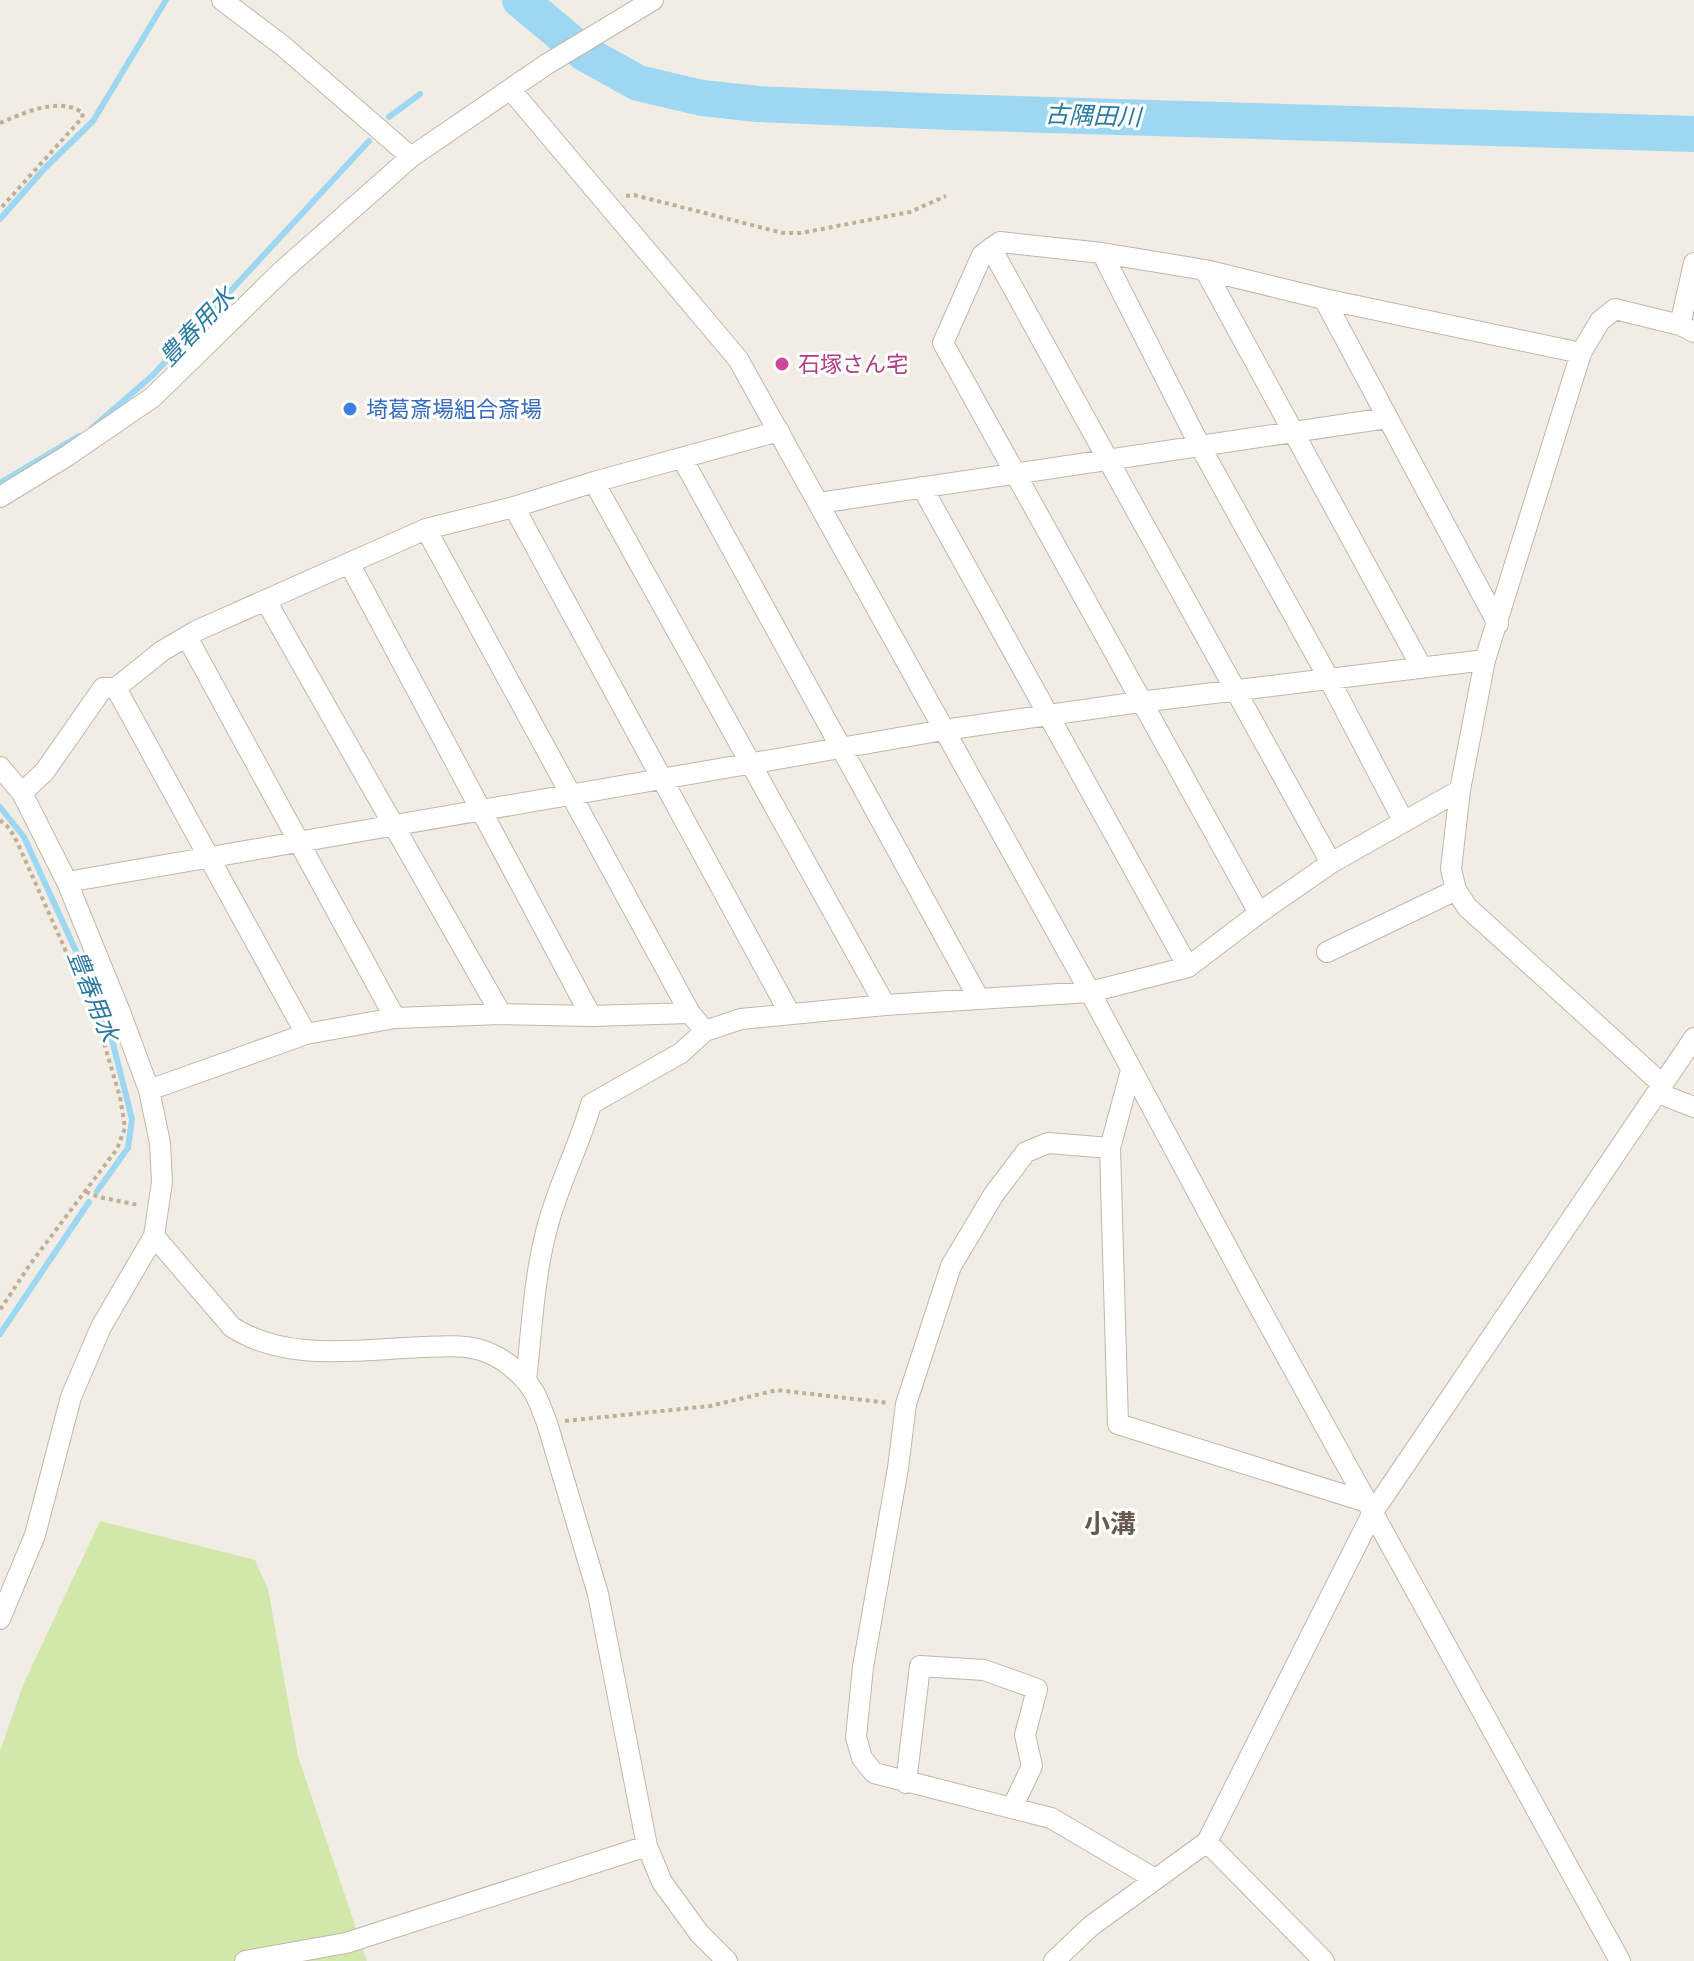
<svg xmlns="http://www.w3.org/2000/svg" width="1694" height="1961" viewBox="0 0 1694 1961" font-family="'Noto Sans','Noto Sans JP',sans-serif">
<rect width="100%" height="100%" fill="#f2ede4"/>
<path fill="#d2e8ab" d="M100 1521 255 1560 268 1589 298 1756 367 1961H0V1751L23 1685Z"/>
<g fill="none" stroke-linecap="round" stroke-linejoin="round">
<path stroke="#9ed7f1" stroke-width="6" d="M389 117 420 94
M0 219 45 168 93 121 166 0
M92 428 153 375 369 141
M0 483 79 436
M0 807 24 837 90 982 111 1036 132 1119 128 1148 97 1191
M0 1334 89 1202"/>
<path stroke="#9ed7f1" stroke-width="36" d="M520 0 584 53 638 83 702 98 758 104 951 112 1694 134"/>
<defs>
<path id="minor" d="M222 0 283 46 411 157
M511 90 738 359 1090 992 1251 1292 1620 1961
M991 248 1331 863
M1102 253 1200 446 1329 679 1404 822
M1205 270 1422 668
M1324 299 1498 624
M1680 325 1694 263
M682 458 979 999
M594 482 885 1005
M922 487 1188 967
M0 497 67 456 153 397 282 271 411 157 547 64 653 0
M819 503 1387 418
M514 507 790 1014
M426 529 690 1013 705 1031
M349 563 591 1016
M266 601 501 1014
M187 637 395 1018
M116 688 306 1034
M0 767 22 793 67 882 120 1012 149 1090 160 1143 162 1182 154 1236 101 1327 71 1397 35 1535 0 1619
M22 793 45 771 103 688H116L162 651 196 631 426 529 514 507 594 482 779 431
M67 882 944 730 1140 702 1485 660
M1259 913 943 343 982 255 1000 242 1102 253 1205 270 1324 299 1581 353
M1327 952 1456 890
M1131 1070 1110 1148 1118 1424 1367 1502
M1663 1085 1467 907 1456 890 1451 869 1460 790 1485 660 1581 353 1600 321 1615 309 1680 325 1694 332
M149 1090 306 1034 395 1018 501 1014 591 1016 690 1013
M1660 1091 1668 1097 1694 1107
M1110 1148 1048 1143 1026 1152 994 1194 951 1266 906 1404 898 1468 863 1667 856 1737 862 1758 874 1773 1051 1818 1155 1879
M154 1236 232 1327C287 1363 362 1349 424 1347 446 1346 470 1344 491 1354 503 1359 516 1370 525 1380 536 1391 541 1408 547 1423L598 1594 647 1846 662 1882 699 1933 727 1961
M526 1381C532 1328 534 1272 549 1221 560 1181 580 1144 591 1104L681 1053 705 1031 741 1019 885 1005 1090 992 1188 967 1259 913 1331 863 1460 790
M906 1783 920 1666 984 1670 1037 1689 1025 1735 1032 1766 1012 1808
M1207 1842 1324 1961
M245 1961 346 1943 647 1846
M1054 1961 1091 1926 1207 1842 1373 1512 1694 1038"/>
</defs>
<use href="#minor" stroke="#c1b6a9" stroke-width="22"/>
<path stroke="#c0ae97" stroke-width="4" stroke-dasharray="4 4" stroke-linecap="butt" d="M0 123C24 113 59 96 83 113L82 118 0 209
M626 196 634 195 783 233H801L910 212 946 196
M0 820 10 829 18 844 98 1023 120 1097 125 1128 117 1149 31 1263 0 1310
M86 1192 99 1197 138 1205
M565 1421 710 1406 777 1390 889 1403"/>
<use href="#minor" stroke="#fff" stroke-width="20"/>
</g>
<circle fill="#d1479c" stroke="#fff" stroke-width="3" cx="782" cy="364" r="8"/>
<circle fill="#3f7fe0" stroke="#fff" stroke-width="3" cx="350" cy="409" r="8"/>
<g text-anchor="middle" stroke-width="6" stroke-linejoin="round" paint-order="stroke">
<g font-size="22" fill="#b23c85" stroke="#fff" text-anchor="start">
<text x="798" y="372">石塚さん宅</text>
</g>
<g font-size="22" fill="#366cbe" stroke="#fff" text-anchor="start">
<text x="366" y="417">埼葛斎場組合斎場</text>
</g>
<g font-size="24" font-style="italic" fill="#2979a1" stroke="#fff">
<text transform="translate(1093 116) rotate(2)" y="8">古隅田川</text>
<text transform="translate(197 327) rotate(-47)" y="8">豊春用水</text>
<text transform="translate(93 996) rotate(68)" y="8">豊春用水</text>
</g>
<g font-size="26" font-weight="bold" fill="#67594b" stroke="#fff">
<text x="1110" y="1533">小溝</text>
</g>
</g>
</svg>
